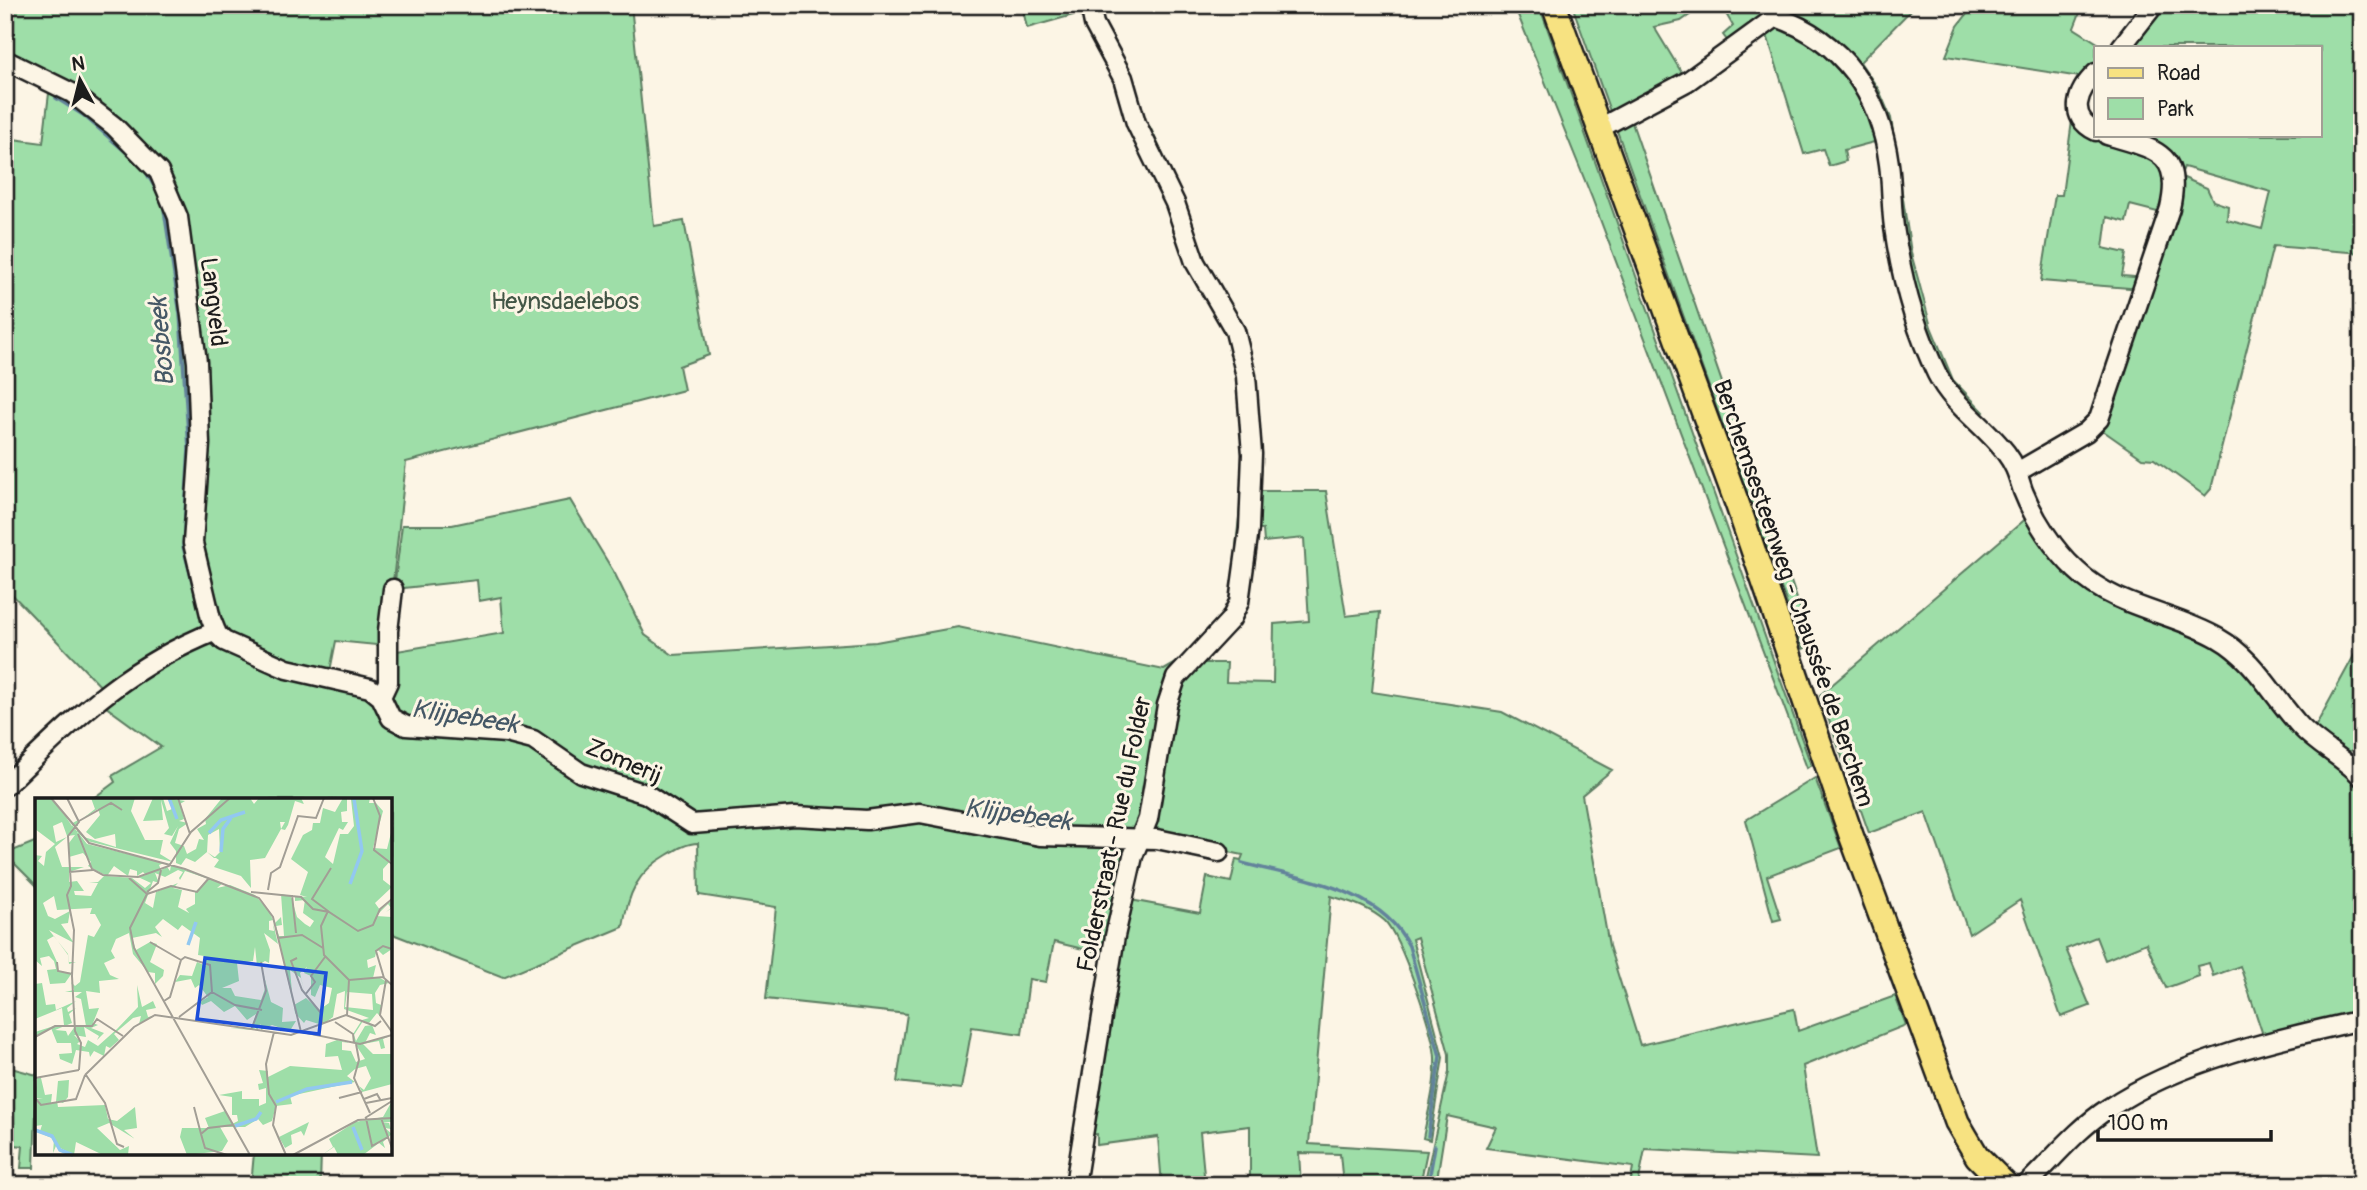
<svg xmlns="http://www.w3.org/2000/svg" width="2367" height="1190" viewBox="0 0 2367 1190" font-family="Pangolin,sans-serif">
<rect width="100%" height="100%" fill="#fcf5e5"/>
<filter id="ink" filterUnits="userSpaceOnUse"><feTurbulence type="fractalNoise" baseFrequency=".0143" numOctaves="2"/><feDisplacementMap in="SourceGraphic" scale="14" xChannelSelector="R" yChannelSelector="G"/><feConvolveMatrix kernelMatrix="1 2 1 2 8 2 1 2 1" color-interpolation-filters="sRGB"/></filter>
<g filter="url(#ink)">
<path fill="#9edea8" stroke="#5d7d62" stroke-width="2" d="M5 5H631L654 226 684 221 709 355 679 366 684 390 406 462 386 646 336 641 329 676 268 660 224 631 217 619 201 558 203 461 164 172 5 54Z
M1022 5H1071L1073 15 1027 28Z
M1514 5H1539L1811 765 1807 768 1592 198Z
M1572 5H1704L1681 21 1654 27 1685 78 1611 114Z
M1721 5H1916L1860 62 1879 90 1891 118 1911 253 1931 327 1953 380 1984 412 1977 418 1952 391 1923 330 1886 152 1878 154 1874 142 1844 150 1846 161 1829 166 1823 149 1804 154 1767 35 1732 47 1723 35 1733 26Z
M1974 5H2083L2074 28 2104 47H2096V69L2086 78 1946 56 1958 26Z
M2161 5H2362V253L2273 246 2211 489 2205 496 2154 459 2142 458 2102 430 2110 413 2180 181 2184 178 2207 188 2213 201 2228 206 2227 220 2262 229 2271 192 2184 167 2182 172 2175 160 2128 135H2320V47H2130Z
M50 85 79 104 149 167 178 217 191 360 192 511 210 624 103 689 5 587V138L43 143Z
M2074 106 2076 114 2163 161 2165 214 2130 205 2126 222 2107 217 2103 248 2126 253 2122 276 2146 278 2142 289 2041 281 2055 195H2062Z
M1630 117 1813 645 1803 649 1616 128Z
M1150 127 1182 196 1211 276 1243 327 1253 372 1256 491H1326L1346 616 1380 612 1372 692 1502 712 1612 770 1582 795 1609 946 1640 1045 1794 1009 1798 1031 1895 996 1906 1025 1803 1066 1817 1158 1645 1149 1638 1185H1630L1633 1167 1486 1148 1496 1127 1447 1116 1436 1185H1424L1449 1072V1054L1417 937 1412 939 1443 1057 1430 1140 1423 1138C1428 1112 1436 1084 1435 1058 1434 1033 1401 938 1385 921 1369 907 1351 902 1331 896L1309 1144 1427 1151 1420 1185H1343L1340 1154 1299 1153 1301 1185H1250V1126L1200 1132 1205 1185H1162L1158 1137 1097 1145V1134L1084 1135 1125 899 1200 913 1207 877 1231 882 1236 859 1241 860 1243 855 1149 835 1174 690 1201 663H1227L1226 682 1273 683 1274 624 1309 621 1304 538 1264 542 1263 530 1253 529 1254 435 1218 298 1143 130Z
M1218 310C1261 340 1254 565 1232 609 1223 628 1205 644 1190 657 1185 662 1177 665 1174 671 1156 706 1152 777 1145 817L1139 831 1088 836 1044 834 926 811 868 816 779 813 704 822 685 817 636 787 581 770 548 746 523 734 410 723 389 709C383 693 393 671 391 652L504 633 501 597 479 601 477 580 394 589 402 525H452L570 500 615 574 645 635 673 655 876 642 958 627 1164 670C1190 657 1222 624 1231 595 1236 577 1235 555 1237 536 1245 462 1256 378 1218 310Z
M2029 516 2055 556 2181 631 2229 650 2362 782V1015L2264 1038 2240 966 2213 976 2209 963 2197 966 2199 976 2166 988 2146 943 2105 960 2096 937 2066 949 2090 1006 2061 1017 2020 900 1969 934 1926 812 1869 833 1820 695Z
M208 641 362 688 386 716 506 735 627 790 681 822 914 816 1130 844 1104 954 1054 942 1046 982 1029 979 1022 1034 972 1027 961 1089 897 1082 907 1014 766 999 776 907 699 895 698 843C687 843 677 849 667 855 637 872 628 894 623 927L503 977 390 933V800H91L115 782 112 776 161 747 98 701Z
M2362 641V747L2344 753 2314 729Z
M1815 778 1841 848 1767 876 1781 919 1773 921 1746 820Z
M37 841V886L5 854Z
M11 1068 37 1075 34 1168H21L23 1146 5 1144V1075Z
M254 1153H321L320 1185H251Z"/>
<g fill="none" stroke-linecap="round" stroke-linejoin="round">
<path stroke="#63839b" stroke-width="3.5" d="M1782 5 1789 14
M56 98 83 115 143 167 160 196
M163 203 180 314 189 449 183 546 204 627
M1242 863C1300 879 1380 887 1409 946L1440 1056 1428 1136
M1428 1185 1435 1146"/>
<defs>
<path id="minor" d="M1776 17C1843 40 1880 95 1889 164 1892 185 1891 206 1894 227 1901 276 1915 329 1937 374 1953 406 1985 425 2006 453 2016 466 2018 476 2023 491 2034 519 2054 550 2076 570 2115 608 2173 612 2218 638 2255 659 2273 697 2301 727 2319 746 2344 758 2362 777
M2121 47 2154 5
M5 60 72 93 114 126 159 172 178 217 197 362 200 444 193 543 211 619 217 634 224 641 287 669 370 688 381 697 391 718 406 726 506 733 533 740 581 773 646 794 692 824 795 816 867 820 920 813 1040 836 1157 839 1219 852
M2096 73C2077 91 2067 117 2096 131
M1598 129 1688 81 1776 17
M2019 471 2086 432 2099 419 2170 208C2183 151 2153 149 2107 135
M381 697 388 682V631L393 589
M5 786C76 718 122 669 216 631
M1075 1185 1115 936 1133 856 1148 819 1167 705 1176 678 1231 619 1239 602 1249 529 1252 454 1246 376 1235 331 1195 262 1175 203 1136 123 1123 78 1094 24 1090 5
M2026 1185C2053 1159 2078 1128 2109 1108 2178 1061 2280 1038 2362 1020"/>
<path id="major" d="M1554 5 1738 506 1851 835 1957 1122 1977 1156 2006 1185"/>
</defs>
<use href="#minor" stroke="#1c1c1c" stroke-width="23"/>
<use href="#major" stroke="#1c1c1c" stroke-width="28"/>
<use href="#minor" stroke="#fcf5e5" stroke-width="18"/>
<use href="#major" stroke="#f7e281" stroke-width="23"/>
</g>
</g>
<g text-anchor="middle" stroke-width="6" stroke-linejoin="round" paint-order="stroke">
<g font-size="24" fill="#435646" stroke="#fcf5e5">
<text x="565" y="309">Heynsdaelebos</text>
</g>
<g font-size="24" fill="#1c1c1c" stroke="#fcf5e5">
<text transform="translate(214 302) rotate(83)" y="8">Langveld</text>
<text transform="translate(1794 593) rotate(71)" y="8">Berchemsesteenweg - Chaussée de Berchem</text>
<text transform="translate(624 761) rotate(23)" y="8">Zomerij</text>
<text transform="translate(1114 834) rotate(-78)" y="8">Folderstraat - Rue du Folder</text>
</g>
<g font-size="26" font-style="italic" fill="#455866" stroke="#fcf5e5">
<text transform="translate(161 342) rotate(-95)" y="9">Bosbeek</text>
<text transform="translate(465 716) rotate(9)" y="9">Klijpebeek</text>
<text transform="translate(1018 814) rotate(8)" y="9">Klijpebeek</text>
</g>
</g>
<g transform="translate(35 798)">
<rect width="357" height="357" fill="#fcf5e5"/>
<path d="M0 0H16L52 46 129 65 124 67 126 72 132 69 130 66 135 73 136 67 188 85 182 90 195 87 220 97 234 113 238 122 234 123V132L239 133 238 125 243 146 229 135 235 152 234 165 230 163 222 168 220 149 218 163 202 165 204 183 187 190H196L200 198 226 202 231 188 228 174 236 204 248 210 247 224 261 223 256 231 247 230 245 235 246 230 237 227 226 232V226L222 232 218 225 220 232 204 231 195 230 216 231 221 216 212 222 200 208 189 214 176 203 167 207 165 204 173 199 164 187 160 190 156 181 140 184 145 177 157 178 162 164 171 168 169 158 163 157 165 140 147 127 143 132 128 121 120 129 127 139 121 135 97 140 101 152 115 144 122 146 115 164 129 172 128 178 120 186V175L113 174 98 156 94 135 81 141 76 153 80 160 69 165 75 177 84 181 64 183 65 195 51 193 54 211 64 210 58 225 63 227 56 230 69 235 62 242 64 238 49 229 51 239 39 237 45 243 42 246 50 249 53 242 63 248 82 231 103 209 102 187 107 209 118 203 121 210 111 212 113 219 119 218 104 226 106 218 98 220 79 236 84 242 75 250 71 248 69 258 59 253 55 259 54 254 41 252 37 266 25 261 24 256 37 255 36 245H22L16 230 2 238 0 249V234L19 228 29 227 27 210 0 221V186L7 185 11 207 20 206 21 212 41 203 32 210 33 214 41 210 34 216 37 225 20 232 31 233 33 238 41 227 51 228 46 201 40 199 47 194H30L39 192 36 184 40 188 45 184 53 137 59 139 66 127 60 116H55L57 110 22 112 19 98 8 105 13 118 20 121 35 113 33 125 26 126 39 145 14 132 33 156 34 164H41L34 166 33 157 19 138 12 142 22 164V173L37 175 30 185 15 186 12 172 21 171 19 163 14 158 5 160 7 168 0 162V57L7 58 3 63 9 68 11 54 20 46 0 31ZM27 24 32 38 40 37 34 45V59L48 55 56 64 53 68 70 77 63 84H54L63 85 56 98 40 97 39 93H49L42 83 34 84V74L49 69H27L20 49 32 39 21 44 18 28ZM79 68 93 78 95 71 102 73V78L108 74 111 77 103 79 116 85 110 90 97 80 72 78ZM143 72 148 74 144 80 145 82 150 73 174 81 160 94V106L151 111 154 115 143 109 147 92 138 90 143 85 121 94 118 110 110 105 118 83 124 85 120 75 130 79ZM18 0 36 26 43 22V33L49 39 81 49 80 36 60 41 51 34 65 17 63 11 47 21 60 11 56 0H100L96 13 110 42H128L125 56 138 64 52 43 42 34 43 28H37ZM118 0H128L132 13 137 11 133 0 150 3 145 6 149 21 144 23 153 25 144 31 140 45 149 48 152 56 161 51 164 41 169 42 162 31 171 26 170 21 187 0H215L219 6 224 0H266L269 6 260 3 253 27 250 32 246 31 250 24H245L246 31 230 60 215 62 216 90 206 78 179 69 184 62 172 54 160 64 151 60 146 67 141 65V53L135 45 143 28 137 38 129 36 134 30 126 2 128 22 108 23ZM184 31 185 54 179 60 172 54 173 37ZM308 0H312V13L306 14 307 24H313L308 32 304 30 290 59 298 66 305 36H313L319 28 316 1 335 0 334 5H341L348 13 338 50 352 51 357 31V61L348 71V82L357 89 340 105 345 112 357 102V110L351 114 356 110 353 106 341 118 357 119V151L348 157 342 151 340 159 332 162 333 170 341 167 338 180H345L354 185 345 187 340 195 341 205 346 207 348 199 345 218 355 229 342 215 334 225 328 223 319 237 321 243 330 228 337 227 341 237 335 235 330 245 355 238 348 241 350 250 346 251 344 243 328 246 338 256H357V286L327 294 324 288 329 292 336 280 331 268 320 271 312 278 320 284 255 298 257 306 241 308 237 323 228 327 223 321 210 329H185L193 343 187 353 152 357 145 339 147 330H174L170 320 190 313 197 326 203 323 202 317H197V299L184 297 207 293V301H224V308L231 305V290L224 292 223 286 228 285 224 272 233 273V279L255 268 307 272 303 258 290 259 291 246 302 242 315 245 307 244V252L316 253 321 264 330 261 319 244 318 236 327 222 334 220 309 211 310 193 302 196 298 219 287 227 271 222 269 225 260 215 259 207 271 200 284 212 294 205 297 190 285 187 280 199 276 197V178L269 175 272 169 265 175 270 197 266 180 255 172 258 205 240 125 246 119 247 127 241 128 244 138H249L246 96 256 98 262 119 270 126 275 129 279 123 268 115 270 102 260 103V98L272 99 265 97 273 74 256 61 268 37 277 32 278 25H285L288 10 300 14ZM312 194 337 196 338 212 310 209ZM2 280H6L10 297 17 296 16 305 21 304 23 283 34 282 33 299 28 305 22 303 23 309 70 307 73 321 82 323 100 309 102 330 89 332 100 341 74 325 62 330 85 352 94 348 93 357H68L41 344 39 357 21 348 18 355 19 341 0 333H5L7 327 0 328V301L8 300H0ZM357 303V327L356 324H347L354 325 356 331 350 330 357 336 348 344 350 350 344 345 328 357H303L299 349 287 357 298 349 294 341 320 324 348 319ZM274 324 269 338 266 333 256 337 257 346 250 350 244 339Z" fill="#9edea8" fill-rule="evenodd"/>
<path fill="none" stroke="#92c8f0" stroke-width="3.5" d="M134 0 142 21M174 35 186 22 210 14M186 54 188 31 196 20M315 86 327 53 319 1M153 147 161 124M241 304 272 291 317 284M200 328 221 321 226 314M318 329 327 352M0 332 17 338 25 352 38 357"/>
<path fill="none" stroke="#a29e95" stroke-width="2" d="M16 0 54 45 150 71 224 100 238 119 266 234 325 246 357 237M32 0 44 24 33 38 36 88 32 97 39 132 37 178 40 233 46 245 44 272M143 0 155 36M338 0 345 18 339 52 357 66M44 23 76 5 87 12M43 36 57 71 68 77 103 79 134 68 156 34 195 0M296 70 277 101 293 113 286 128 289 157 314 182M34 74 58 72M94 80 112 96 95 130 99 150 215 357M233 92 236 75 245 69 263 18 281 20 289 0M112 94 123 85 126 72M216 94 266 99 278 111 294 114 323 133 338 127 345 111 357 101M112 96 136 88 162 94 174 80M257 97 261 135M243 140 267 137 288 150M115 144 146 162M357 151 348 148 341 153 349 180 357 187M262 160 256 163 267 192 286 215 287 227M146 162 150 159 175 167 177 194M22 164 23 173 37 176M314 182 349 179M351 182 345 217 357 234M177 194 200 207 227 212M270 197 280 184 276 178 290 159M129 203 135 199 146 162M312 217 314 182M144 219 177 194M300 224 318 236 319 245M216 232 231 193 226 164M239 234 231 266 234 296 241 308 238 327 251 357M0 239 20 228H57L62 221 88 238M321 246 324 262 319 280 335 315M50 277 99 229 120 217 256 237 311 217 340 228 346 223M51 277 70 305 82 346 89 349M0 280 44 272M0 300 6 307 41 301 50 277M304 300 327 294M329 301 342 296 346 303M331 305 357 300M159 309 166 336M330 320 357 303M331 320 337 348 353 339M346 320 357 350M166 336 170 350 192 357M166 336 173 330 198 327M258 357 323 322 357 320"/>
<path fill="#1d4ed8" fill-opacity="0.15" stroke="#1d4ed8" stroke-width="3.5" d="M170 160 291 175 284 236 162 221Z"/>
<rect width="357" height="357" fill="none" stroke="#1c1c1c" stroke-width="3.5"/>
</g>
<rect width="2367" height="1190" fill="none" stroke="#fcf5e5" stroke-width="28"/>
<rect x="14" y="14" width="2339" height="1162" fill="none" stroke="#1c1c1c" stroke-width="2.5" filter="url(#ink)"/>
<rect x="2094" y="46" width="228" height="91" fill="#fcf5e5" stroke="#a29e95" stroke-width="2"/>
<rect x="2108" y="68" width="35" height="10" fill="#f7e281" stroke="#a29e95" stroke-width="2"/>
<text x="2157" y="80" font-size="21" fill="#1c1c1c">Road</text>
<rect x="2108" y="98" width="35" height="21" fill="#9edea8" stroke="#a29e95" stroke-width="2"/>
<text x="2157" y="116" font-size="21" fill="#1c1c1c">Park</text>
<g transform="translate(80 80) rotate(353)" stroke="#fcf5e5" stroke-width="5" paint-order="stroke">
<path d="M0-5L12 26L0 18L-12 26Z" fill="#1c1c1c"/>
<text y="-10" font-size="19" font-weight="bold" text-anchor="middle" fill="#1c1c1c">N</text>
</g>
<path d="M2098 1130v10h173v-10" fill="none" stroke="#1c1c1c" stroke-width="3.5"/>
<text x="2108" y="1130" font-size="21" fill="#1c1c1c" stroke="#fcf5e5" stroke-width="5" paint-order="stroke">100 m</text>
</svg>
